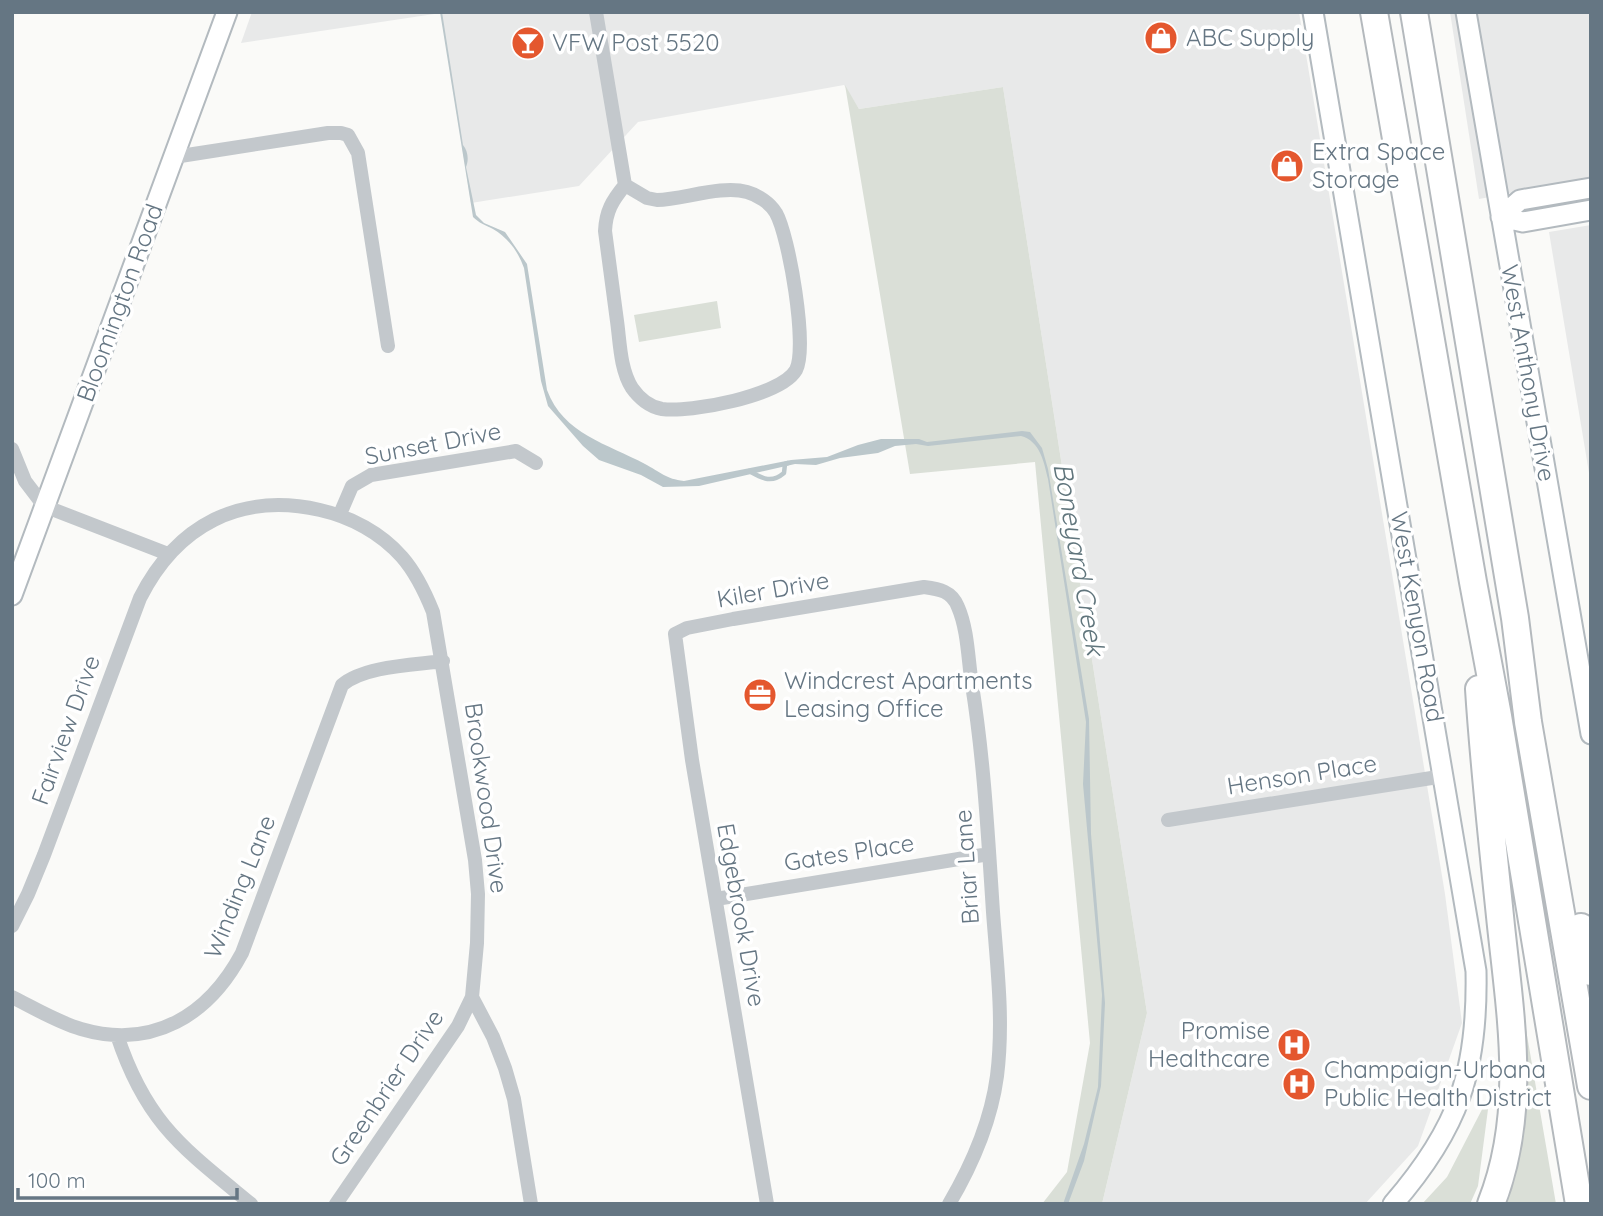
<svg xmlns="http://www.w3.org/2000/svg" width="1603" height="1216" viewBox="0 0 1603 1216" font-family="Quicksand,sans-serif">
<rect width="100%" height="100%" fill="#fafaf8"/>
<path fill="#e8e9e9" d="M252 12H1299L1445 894 1462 1023 1418 1146 1365 1204H1102L1147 1013 1003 87 859 109 844 85 638 122 579 186 471 203 441 13 241 43Z
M1450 12H1591V178L1479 199Z
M1591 225V485L1549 232Z"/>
<path fill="#dadfd7" d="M845 85 859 109 1003 87 1147 1013 1102 1204H1042L1067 1172 1090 1043 1035 462 910 474Z
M717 301 721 328 639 342 634 315Z
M1523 1012 1556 1204H1500Z
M1490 1094 1478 1186 1470 1204H1422L1447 1177Z"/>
<path fill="#bbc7cb" d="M440 12H442L463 145C468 151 469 160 466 167L476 215 484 223 505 232 527 264 547 390C563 434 608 444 645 464 660 472 666 479 684 481L791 460 827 457 858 445 881 439H919L927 442 1022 431 1030 432 1042 448 1048 469 1089 719 1091 834 1105 1003 1101 1086 1084 1161 1068 1204H1063L1084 1144 1098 1087 1102 995 1083 784 1086 722 1048 479C1044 462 1040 441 1021 436L928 446 916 444 895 446 878 453 840 458 816 465 795 464 699 486 663 487 641 475 599 460 583 446 548 406 541 381 524 268C518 251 508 238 493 229 485 225 479 223 473 217Z"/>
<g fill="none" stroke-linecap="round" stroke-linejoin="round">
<path stroke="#bbc7cb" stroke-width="4.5" d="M749 471C762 478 771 484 784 473L785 464 788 463"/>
<defs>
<path id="secondary" d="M1313 12 1476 971C1478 1071 1459 1128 1393 1204
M1466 12 1591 734
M1501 217 1520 200 1591 188
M1501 217 1523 222 1591 210
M12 595 227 12"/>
<path id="highway" d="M1374 12 1473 582 1498 716 1579 1204
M1414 12 1515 618 1528 722 1591 1086
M1479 689C1484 768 1493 847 1501 926 1511 1019 1527 1114 1491 1204
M1581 927 1591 972"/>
</defs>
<use href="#secondary" stroke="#b3babf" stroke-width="23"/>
<use href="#highway" stroke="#b4b9bd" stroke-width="30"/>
<path stroke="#c3c8cc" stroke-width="14" d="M596 12 625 185C612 201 606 211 605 231 609 261 613 291 617 321 620 342 620 369 632 388 639 398 650 407 662 409 690 413 781 396 796 370 808 347 789 236 776 213 770 203 758 195 747 192 722 185 684 199 657 200L647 198 625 185
M174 157 328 133H341L348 135 358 153 388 346
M12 449 25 481 44 506 168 554
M340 514 352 486 371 475 516 451 536 463
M1168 820 1444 776
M716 899 989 854
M12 926 28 894 44 855 140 598C177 525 240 492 320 510 351 517 381 533 402 557 416 573 425 592 433 612L475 860 478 894 477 943 472 997 493 1037 505 1068 514 1099 531 1204
M12 997C34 1008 57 1022 81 1029 153 1050 209 1015 242 953L342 685C364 666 414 665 443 661
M117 1035C146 1123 183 1148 251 1204
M336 1204 458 1026 472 997
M767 1204 692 760 675 634 687 628 733 619 924 587C939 589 952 591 958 607 968 630 968 660 972 685 984 760 988 836 993 912 997 966 1004 1021 997 1076 991 1121 972 1165 949 1204"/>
<use href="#secondary" stroke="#fff" stroke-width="19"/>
<use href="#highway" stroke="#fff" stroke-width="26"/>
</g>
<defs>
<symbol id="shop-disc" viewBox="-11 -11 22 22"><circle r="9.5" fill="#e4572e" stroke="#fff"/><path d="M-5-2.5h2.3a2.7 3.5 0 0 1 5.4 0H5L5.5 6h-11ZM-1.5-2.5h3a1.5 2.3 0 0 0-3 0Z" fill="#fff"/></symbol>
<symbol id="bar-disc" viewBox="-11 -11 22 22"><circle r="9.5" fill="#e4572e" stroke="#fff"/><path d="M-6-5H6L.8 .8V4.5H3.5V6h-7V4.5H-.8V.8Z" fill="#fff"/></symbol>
<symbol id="office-disc" viewBox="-11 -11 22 22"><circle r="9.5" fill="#e4572e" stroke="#fff"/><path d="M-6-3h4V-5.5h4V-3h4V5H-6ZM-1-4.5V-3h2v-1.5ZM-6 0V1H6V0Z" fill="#fff"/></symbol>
<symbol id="hospital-disc" viewBox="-11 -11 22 22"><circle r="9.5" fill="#e4572e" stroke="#fff"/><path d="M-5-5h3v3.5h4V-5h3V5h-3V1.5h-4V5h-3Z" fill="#fff"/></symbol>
</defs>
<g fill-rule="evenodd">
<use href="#shop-disc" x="1142" y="19" width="38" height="38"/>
<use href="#bar-disc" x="509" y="24" width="38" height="38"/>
<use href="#shop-disc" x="1268" y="147" width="38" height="38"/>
<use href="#office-disc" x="741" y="676" width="38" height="38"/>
<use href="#hospital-disc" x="1275" y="1026" width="38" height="38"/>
<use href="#hospital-disc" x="1280" y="1065" width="38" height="38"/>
</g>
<g text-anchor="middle" stroke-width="7" stroke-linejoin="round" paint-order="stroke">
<g font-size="24" fill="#657683" stroke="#fff" text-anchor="start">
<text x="1186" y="46">ABC Supply</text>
<text x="552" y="51">VFW Post 5520</text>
<text x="1312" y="160">Extra Space<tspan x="1312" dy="28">Storage</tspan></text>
<text x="784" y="689">Windcrest Apartments<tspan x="784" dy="28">Leasing Office</tspan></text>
<text x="1270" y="1039" text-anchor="end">Promise<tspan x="1270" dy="28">Healthcare</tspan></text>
<text x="1324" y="1078">Champaign-Urbana<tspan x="1324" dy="28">Public Health District</tspan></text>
</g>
<g font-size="24" fill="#657683" stroke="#fff">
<text transform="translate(120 303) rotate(-70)" y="8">Bloomington Road</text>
<text transform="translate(1528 373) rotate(80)" y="8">West Anthony Drive</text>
<text transform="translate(433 444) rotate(-11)" y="8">Sunset Drive</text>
<text transform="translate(773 590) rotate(-10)" y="8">Kiler Drive</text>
<text transform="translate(1417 617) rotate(80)" y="8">West Kenyon Road</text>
<text transform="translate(66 730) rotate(-70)" y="8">Fairview Drive</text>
<text transform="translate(1302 775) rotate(-9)" y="8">Henson Place</text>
<text transform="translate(486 798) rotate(82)" y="8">Brookwood Drive</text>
<text transform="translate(849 853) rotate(-9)" y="8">Gates Place</text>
<text transform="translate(967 867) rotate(-94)" y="8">Briar Lane</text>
<text transform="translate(240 887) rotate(-68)" y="8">Winding Lane</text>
<text transform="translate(741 915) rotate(80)" y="8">Edgebrook Drive</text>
<text transform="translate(387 1088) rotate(-56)" y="8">Greenbrier Drive</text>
</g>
<g font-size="26" font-style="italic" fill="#60757c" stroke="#fff">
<text transform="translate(1079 559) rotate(80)" y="9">Boneyard Creek</text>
</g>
</g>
<rect width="1603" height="1216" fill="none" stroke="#657683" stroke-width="28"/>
<path d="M18 1188v10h219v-10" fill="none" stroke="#657683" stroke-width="3.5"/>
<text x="28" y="1188" font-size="21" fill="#657683" stroke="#ffffff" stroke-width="5" paint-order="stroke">100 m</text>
</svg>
